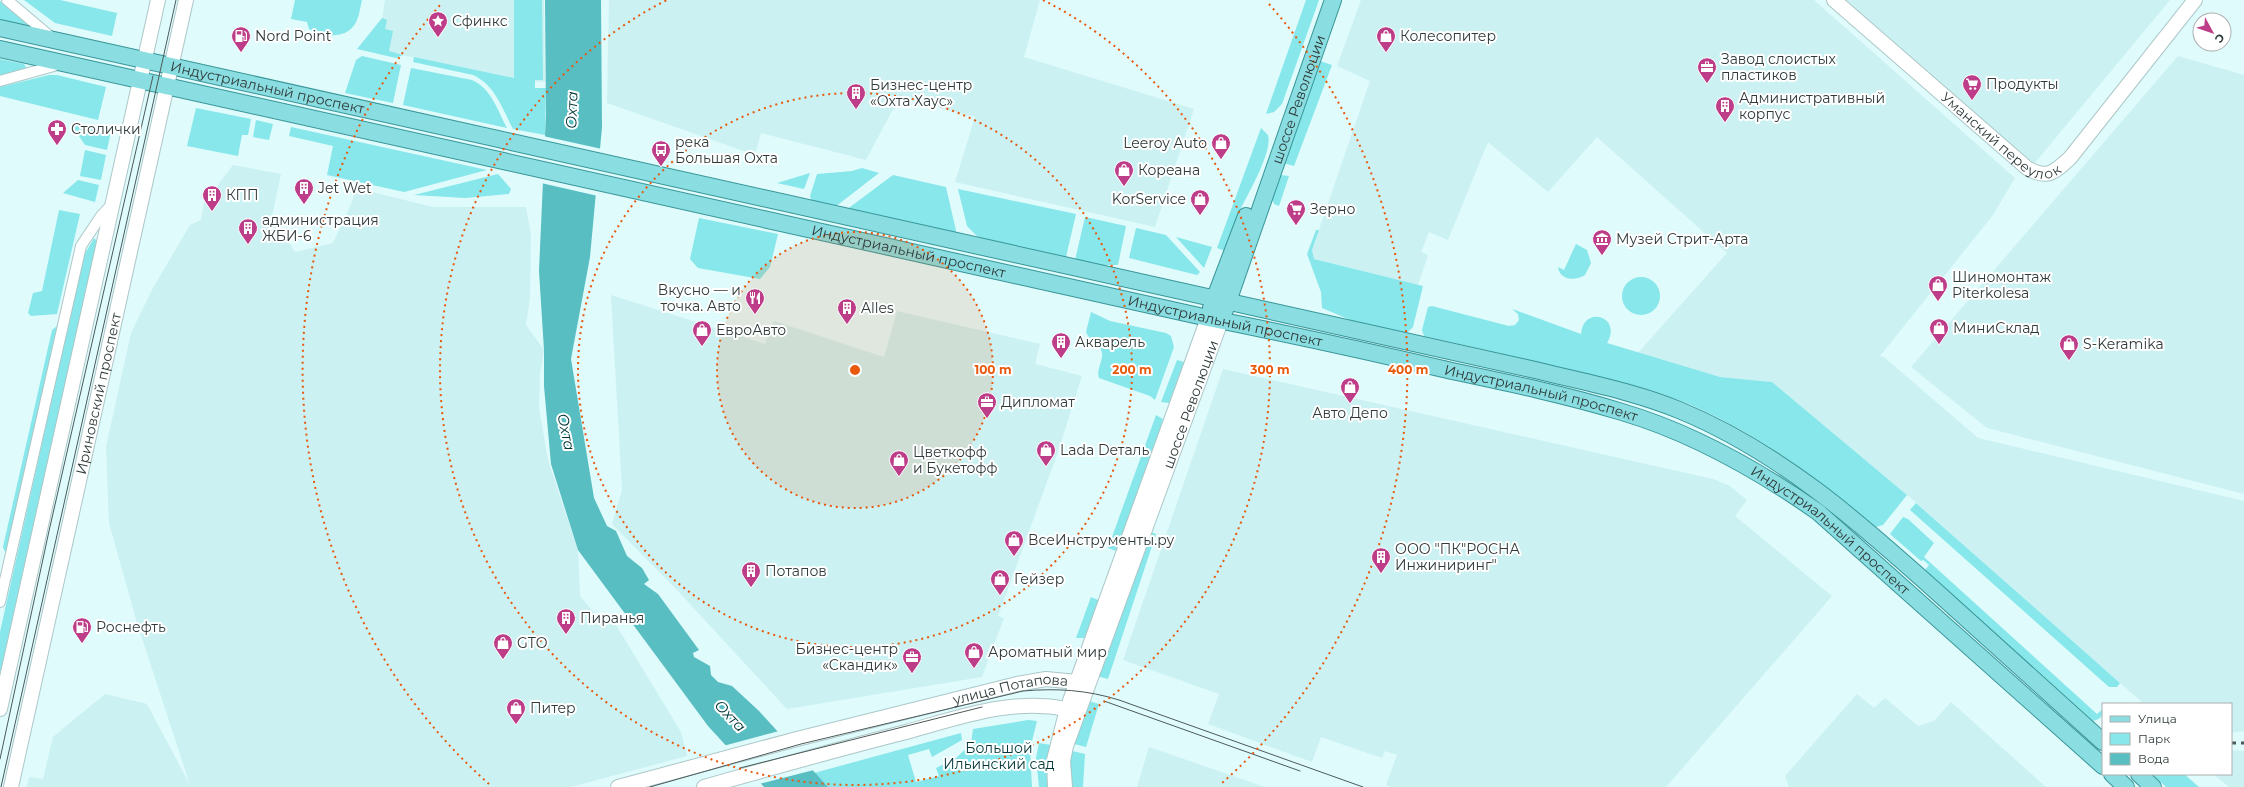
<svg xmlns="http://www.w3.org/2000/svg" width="2244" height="787" viewBox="0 0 2244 787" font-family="Montserrat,sans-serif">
<rect width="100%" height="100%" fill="#dffbfc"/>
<path fill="#ccf1f2" d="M385 0H544L545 82 521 81 388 52 382 19Z
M609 0H1040L1024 57 1194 109 1155 227 955 182 975 117 906 99 892 111 866 160 761 133 755 155 607 103Z
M1361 0H1814L2015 178 1993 215 1880 356 1884 357 1978 438 2244 501V731L2231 733V704H2144L1912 499 1772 382 1720 377 1637 354 1727 253 1597 137 1548 192 1488 142 1448 240 1429 232 1421 252 1428 255 1418 285 1314 259 1312 250 1370 81 1337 66Z
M1846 0H2170L2034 164Z
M2178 56 2244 75V494L1987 428 1911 367Z
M233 165 281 174 272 216 295 252 333 243 352 202 356 188 433 207H526L531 235 530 297 526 325 544 350 540 374 539 408 548 460 578 550 580 596 601 621 610 615 681 732 687 756 571 787H27L29 777 43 779 53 737 105 694 147 704 190 785 137 623 109 523 106 447 131 333 153 288 190 225 201 220 204 203Z
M611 295 765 344 774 321 884 357 897 311 1040 344 1035 364 1082 376 1058 452 998 616 1004 618 982 677 787 709 676 589 612 524 622 490Z
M1223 369 1713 479 1730 486 1747 500 1735 516 1832 596 1666 787H1391L1386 785 1397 755 1385 751 1382 758 1321 737 1312 762 1208 724 1219 694 1123 660Z
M1857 694 1874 708 1885 698 1918 726 1934 721 1951 702 2046 787H1789L1785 776Z
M1149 747 1265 787H1137Z
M2231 750 2244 751V787H2229L2213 774H2231Z"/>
<path fill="#87e7ea" d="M24 0H60L117 13 112 36 55 23Z
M295 0H362C360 8 359 18 355 24 345 40 323 36 309 29L307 22 291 19Z
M514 0H542L543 80H535V88H546L545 135 513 129C502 108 495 85 473 75L413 62 414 57 514 78Z
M1306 0H1319L1282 104 1274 112 1266 114Z
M0 1 26 22 28 26 0 23Z
M382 18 387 20 385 29 393 31 389 51 403 55 396 58 357 49Z
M362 56 401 65 393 103 345 93 356 60Z
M0 59 24 64 27 69 0 76Z
M1320 61 1332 65 1294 166 1283 163Z
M411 68 472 80C491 88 498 111 507 128L403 105Z
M49 75H57L106 87 98 120 0 96V87Z
M196 108 251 119 248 135H242L238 156 187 146Z
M256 120 273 124 269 140 253 137Z
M73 122 111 131 107 150 85 145 72 126Z
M291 127 487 170 404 192 327 175 333 146 289 136Z
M1261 128 1268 135C1273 151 1248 194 1240 210 1234 222 1230 237 1225 251L1217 248Z
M85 150 106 155 101 180 80 176Z
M862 168 879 173 835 207 812 202 810 196 817 174 852 171Z
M810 173 804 189 777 183Z
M498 174 511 189 509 194 465 198 414 195Z
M893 175 946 187 957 235 846 210Z
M1280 175 1289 176 1279 206 1274 204 1271 197Z
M78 180 99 185 95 202 63 193Z
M958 189 1076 214 1066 257 981 240 967 226Z
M59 210 80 214 57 314 31 316 28 313 33 293 42 291Z
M1085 217 1126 226 1118 265H1089L1075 260Z
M699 218 778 234 770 267 760 279 698 268 690 259Z
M1136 228 1166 235 1200 272 1197 275 1129 258Z
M1316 230H1319L1312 250 1314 259 1423 286 1413 327 1407 333 1355 322 1322 308 1321 292 1307 254Z
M1176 237 1212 247 1204 268Z
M94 238 97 241 0 674V632L84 255Z
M1576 244 1587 250 1591 263 1585 275C1576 281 1560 281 1558 267L1564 270Z
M1622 296a19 19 0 1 1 38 0a19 19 0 1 1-38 0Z
M1432 306 1509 326 1515 325 1519 320 1518 314 1512 309 1581 334C1583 305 1623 316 1607 343L1720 377 1772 382 1907 495 1883 525 1876 527C1815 476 1751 428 1676 399 1643 386 1608 379 1574 371 1524 359 1474 347 1424 336L1422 330 1428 307Z
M1091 312 1110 321 1166 333 1171 336 1174 347 1155 400 1150 396 1099 378C1096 370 1103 361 1102 353 1100 343 1089 341 1086 332Z
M57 326 58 327 7 552H5L3 547 52 330Z
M1177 360 1184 362 1169 403 1161 402Z
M1156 415 1163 419 1150 466 1123 541 1116 551 1108 548Z
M1916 503 2120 683 2117 687H2109L1910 510Z
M1903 517 1908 519 1934 543 1924 557 2097 714 2103 709C2103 717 2100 719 2093 721L1925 570 1929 565 1923 560 1921 561 1890 534Z
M1151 532 1156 534 1108 679 1097 676Z
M1091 597 1098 600 1097 614 1087 638H1076Z
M1088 701 1099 704 1086 747 1074 744Z
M1028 720 1037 721 1030 749 1032 787H828L814 773 961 733 962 740 932 757 929 749 908 755 916 782 939 776 936 768 956 758 971 744 973 729Z
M1039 743 1051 745 1047 773 1049 787H1039L1036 758Z
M1072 751 1085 754 1083 787H1070L1069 767Z
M2152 774H2184L2199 787H2166Z"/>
<path fill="#58bec1" d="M545 0H601L602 127 590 257 571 359 594 498 607 526 616 531 627 556 642 568 649 580 644 584 658 594 699 650 693 653 694 657 710 666 711 675 718 682 732 686 759 711 828 787H764L708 726 578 550 551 464 544 386V350L539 271 546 114Z"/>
<path fill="#dffbfc" d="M543 136 602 149 598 196 541 183Z
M779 731 814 770 759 784 723 746Z"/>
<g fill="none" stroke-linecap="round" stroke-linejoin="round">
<defs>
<path id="street" d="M7 0 51 37
M0 81 61 64
M0 602 81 246 101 216 113 203"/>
<g id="secondary">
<path id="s1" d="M1834 0 2027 168C2047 180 2055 172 2070 158L2195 0"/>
<path d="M0 709 158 0"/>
<path id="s2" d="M11 787 186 0"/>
<path id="s3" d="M618 787 797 739 1017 684 1046 679 1077 682"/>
<path d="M704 787C771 768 839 749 906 732 961 717 1010 698 1067 709L1075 703"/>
<path d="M1055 787 1054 760 1067 709 1208 318"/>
<path id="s4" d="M1065 787 1063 761 1066 746 1221 321"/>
</g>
<g id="primary">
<path id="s5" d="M0 28 1535 370C1583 382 1633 391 1679 410 1779 451 1859 522 1938 593 1993 643 2048 693 2103 742"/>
<path id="s6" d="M0 49 1208 318C1289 334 1371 352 1452 371 1509 383 1566 395 1622 412 1693 433 1758 470 1818 512L2103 766"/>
<path d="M1211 308 1246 216"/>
<path id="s7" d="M1225 310 1333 0"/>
<path d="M2112 774 2126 787"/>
<path d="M2139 774 2153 787"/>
</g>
</defs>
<use href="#street" stroke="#acc7c8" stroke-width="12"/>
<use href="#secondary" stroke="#acc7c8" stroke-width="16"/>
<use href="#primary" stroke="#379598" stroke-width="18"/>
<use href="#street" stroke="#fff" stroke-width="10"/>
<use href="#secondary" stroke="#fff" stroke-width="14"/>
<use href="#primary" stroke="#8adde0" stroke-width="16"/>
<path stroke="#4c5a5a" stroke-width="1" d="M1104 701 1300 771
M0 759 49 531 153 76
M740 768 982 707
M1 787 176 0
M650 787 801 744 1023 691C1057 688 1087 690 1119 700L1363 787"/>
<path stroke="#4c5a5a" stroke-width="3" stroke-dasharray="5 5" stroke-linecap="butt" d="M2231 743H2244"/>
</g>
<circle cx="855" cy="370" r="138" fill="#e8590c" fill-opacity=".12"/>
<g fill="none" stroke="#e8590c" stroke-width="2" stroke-dasharray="2 4">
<circle cx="855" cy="370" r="138"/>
<circle cx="855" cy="370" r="277"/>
<path d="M1043 0A415 415 0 1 1 667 0"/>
<path d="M489 784A553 553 0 0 1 441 4M1269 4A553 553 0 0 1 1221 784"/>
</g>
<defs>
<symbol id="sight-pin" viewBox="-11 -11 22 30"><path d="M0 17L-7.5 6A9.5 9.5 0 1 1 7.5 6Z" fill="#be3d88" stroke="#fff"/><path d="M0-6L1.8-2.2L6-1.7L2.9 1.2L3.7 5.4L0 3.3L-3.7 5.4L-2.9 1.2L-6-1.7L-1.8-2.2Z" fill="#fff"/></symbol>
<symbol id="fuel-pin" viewBox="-11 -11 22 30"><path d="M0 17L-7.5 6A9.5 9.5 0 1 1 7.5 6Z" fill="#be3d88" stroke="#fff"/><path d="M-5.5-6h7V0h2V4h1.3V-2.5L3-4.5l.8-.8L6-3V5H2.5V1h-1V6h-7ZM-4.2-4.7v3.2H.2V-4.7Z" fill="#fff"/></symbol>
<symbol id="shop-pin" viewBox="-11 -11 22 30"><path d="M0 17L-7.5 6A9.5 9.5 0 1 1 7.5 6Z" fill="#be3d88" stroke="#fff"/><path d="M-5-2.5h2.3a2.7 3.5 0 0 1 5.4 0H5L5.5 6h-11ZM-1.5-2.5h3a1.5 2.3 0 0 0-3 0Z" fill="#fff"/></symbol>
<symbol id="office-pin" viewBox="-11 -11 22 30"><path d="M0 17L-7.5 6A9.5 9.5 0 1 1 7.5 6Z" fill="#be3d88" stroke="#fff"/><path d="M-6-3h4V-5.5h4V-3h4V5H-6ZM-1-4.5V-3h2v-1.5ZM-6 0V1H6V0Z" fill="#fff"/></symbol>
<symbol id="supermarket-pin" viewBox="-11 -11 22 30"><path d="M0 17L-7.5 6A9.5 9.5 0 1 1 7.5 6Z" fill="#be3d88" stroke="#fff"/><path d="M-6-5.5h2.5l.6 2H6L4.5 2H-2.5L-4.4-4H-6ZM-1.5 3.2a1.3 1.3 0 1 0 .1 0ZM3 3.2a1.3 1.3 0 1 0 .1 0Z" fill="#fff"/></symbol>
<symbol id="building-pin" viewBox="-11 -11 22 30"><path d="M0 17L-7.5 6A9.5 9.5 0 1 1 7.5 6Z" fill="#be3d88" stroke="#fff"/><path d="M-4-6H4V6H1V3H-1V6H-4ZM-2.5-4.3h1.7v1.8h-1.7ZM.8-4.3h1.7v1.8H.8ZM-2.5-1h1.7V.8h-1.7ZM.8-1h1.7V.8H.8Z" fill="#fff"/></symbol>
<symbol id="pharmacy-pin" viewBox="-11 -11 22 30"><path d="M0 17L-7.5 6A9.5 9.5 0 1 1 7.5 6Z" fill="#be3d88" stroke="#fff"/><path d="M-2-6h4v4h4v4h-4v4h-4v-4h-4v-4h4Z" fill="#fff"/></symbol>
<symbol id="bus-pin" viewBox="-11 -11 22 30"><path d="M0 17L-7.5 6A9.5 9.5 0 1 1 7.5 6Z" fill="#be3d88" stroke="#fff"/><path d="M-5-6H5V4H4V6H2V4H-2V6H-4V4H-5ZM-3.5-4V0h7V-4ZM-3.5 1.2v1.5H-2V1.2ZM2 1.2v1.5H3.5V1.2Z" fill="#fff"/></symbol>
<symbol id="museum-pin" viewBox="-11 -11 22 30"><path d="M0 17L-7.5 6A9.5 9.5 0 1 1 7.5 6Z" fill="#be3d88" stroke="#fff"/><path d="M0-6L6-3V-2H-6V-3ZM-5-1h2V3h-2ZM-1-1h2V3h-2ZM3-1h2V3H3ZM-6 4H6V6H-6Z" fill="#fff"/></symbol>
<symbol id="restaurant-pin" viewBox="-11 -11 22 30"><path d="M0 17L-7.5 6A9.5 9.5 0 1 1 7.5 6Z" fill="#be3d88" stroke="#fff"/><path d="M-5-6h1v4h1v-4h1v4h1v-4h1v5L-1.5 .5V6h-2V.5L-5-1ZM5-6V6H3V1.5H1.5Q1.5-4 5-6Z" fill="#fff"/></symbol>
</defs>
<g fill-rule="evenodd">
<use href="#sight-pin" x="427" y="10" width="22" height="30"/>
<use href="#fuel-pin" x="230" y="25" width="22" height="30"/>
<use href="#shop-pin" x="1375" y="25" width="22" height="30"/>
<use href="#office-pin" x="1696" y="56" width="22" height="30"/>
<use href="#supermarket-pin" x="1961" y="73" width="22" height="30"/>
<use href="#building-pin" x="845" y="82" width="22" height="30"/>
<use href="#building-pin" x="1714" y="95" width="22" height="30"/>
<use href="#pharmacy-pin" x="46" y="118" width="22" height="30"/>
<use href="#shop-pin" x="1210" y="132" width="22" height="30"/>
<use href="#bus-pin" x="650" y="139" width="22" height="30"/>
<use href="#shop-pin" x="1113" y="159" width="22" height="30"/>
<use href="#building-pin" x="293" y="177" width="22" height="30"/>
<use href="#building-pin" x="201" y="184" width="22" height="30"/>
<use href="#shop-pin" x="1189" y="188" width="22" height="30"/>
<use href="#supermarket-pin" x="1285" y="198" width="22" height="30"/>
<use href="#building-pin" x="237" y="217" width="22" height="30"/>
<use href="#museum-pin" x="1591" y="228" width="22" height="30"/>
<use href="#shop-pin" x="1927" y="274" width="22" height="30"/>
<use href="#restaurant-pin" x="744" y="287" width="22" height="30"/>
<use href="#building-pin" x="836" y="297" width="22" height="30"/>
<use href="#shop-pin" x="1928" y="317" width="22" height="30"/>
<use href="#shop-pin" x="691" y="319" width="22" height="30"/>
<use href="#building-pin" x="1050" y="331" width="22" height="30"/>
<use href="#shop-pin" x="2058" y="333" width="22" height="30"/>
<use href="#shop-pin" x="1339" y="376" width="22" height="30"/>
<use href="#office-pin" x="976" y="391" width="22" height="30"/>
<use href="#shop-pin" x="1035" y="439" width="22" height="30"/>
<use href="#shop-pin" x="888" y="449" width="22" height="30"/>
<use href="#shop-pin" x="1003" y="529" width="22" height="30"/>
<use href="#building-pin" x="1370" y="546" width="22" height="30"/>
<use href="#building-pin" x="740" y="560" width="22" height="30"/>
<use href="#shop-pin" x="989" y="568" width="22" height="30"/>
<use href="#building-pin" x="555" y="607" width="22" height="30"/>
<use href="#fuel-pin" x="71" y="616" width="22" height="30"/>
<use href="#shop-pin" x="492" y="632" width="22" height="30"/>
<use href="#shop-pin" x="963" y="641" width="22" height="30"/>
<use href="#office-pin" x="901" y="646" width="22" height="30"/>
<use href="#shop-pin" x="505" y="697" width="22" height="30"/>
</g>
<g text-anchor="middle" stroke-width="4" stroke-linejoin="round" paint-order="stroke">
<g font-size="14" fill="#2f3a3a" stroke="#fff" text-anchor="start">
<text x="452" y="26">Сфинкс</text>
<text x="255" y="41">Nord Point</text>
<text x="1400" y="41">Колесопитер</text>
<text x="1721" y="64">Завод слоистых<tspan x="1721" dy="16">пластиков</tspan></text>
<text x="1986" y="89">Продукты</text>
<text x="870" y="90">Бизнес-центр<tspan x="870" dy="16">«Охта Хаус»</tspan></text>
<text x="1739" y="103">Административный<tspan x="1739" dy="16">корпус</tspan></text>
<text x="71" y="134">Столички</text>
<text x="675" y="147">река<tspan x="675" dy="16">Большая Охта</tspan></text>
<text x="1207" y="148" text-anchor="end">Leeroy Auto</text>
<text x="1138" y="175">Кореана</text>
<text x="318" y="193">Jet Wet</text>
<text x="226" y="200">КПП</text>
<text x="1186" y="204" text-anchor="end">KorService</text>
<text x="1310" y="214">Зерно</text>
<text x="262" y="225">администрация<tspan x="262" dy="16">ЖБИ-6</tspan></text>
<text x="1616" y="244">Музей Стрит-Арта</text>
<text x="1952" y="282">Шиномонтаж<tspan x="1952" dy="16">Piterkolesa</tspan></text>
<text x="741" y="295" text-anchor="end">Вкусно — и<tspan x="741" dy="16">точка. Авто</tspan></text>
<text x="861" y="313">Alles</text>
<text x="1953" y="333">МиниСклад</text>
<text x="716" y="335">ЕвроАвто</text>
<text x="1075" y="347">Акварель</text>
<text x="2083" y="349">S-Keramika</text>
<text x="1001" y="407">Дипломат</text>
<text x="1350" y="418" text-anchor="middle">Авто Депо</text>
<text x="1060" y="455">Lada Dеталь</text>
<text x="913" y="457">Цветкофф<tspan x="913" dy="16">и Букетофф</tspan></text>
<text x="1028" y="545">ВсеИнструменты.ру</text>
<text x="1395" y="554">ООО "ПК"РОСНА<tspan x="1395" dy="16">Инжиниринг"</tspan></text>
<text x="765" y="576">Потапов</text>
<text x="1014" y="584">Гейзер</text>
<text x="580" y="623">Пиранья</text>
<text x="96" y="632">Роснефть</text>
<text x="517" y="648">GTO</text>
<text x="898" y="654" text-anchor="end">Бизнес-центр<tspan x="898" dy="16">«Скандик»</tspan></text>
<text x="988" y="657">Ароматный мир</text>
<text x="530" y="713">Питер</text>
</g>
<g font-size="14" fill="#2f3a3a" stroke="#fff">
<text dy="5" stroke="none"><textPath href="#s5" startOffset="274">Индустриальный проспект</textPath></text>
<text dy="5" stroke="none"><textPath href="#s7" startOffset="223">шоссе Революции</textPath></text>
<text dy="5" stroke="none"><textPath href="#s1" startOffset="218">Уманский переулок</textPath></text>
<text dy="5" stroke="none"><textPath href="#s6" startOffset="931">Индустриальный проспект</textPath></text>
<text dy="5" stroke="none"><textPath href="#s6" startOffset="1255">Индустриальный проспект</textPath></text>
<text dy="5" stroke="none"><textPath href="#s2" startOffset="403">Ириновский проспект</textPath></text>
<text dy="5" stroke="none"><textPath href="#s6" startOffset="1579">Индустриальный проспект</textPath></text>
<text dy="5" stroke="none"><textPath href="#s4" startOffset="405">шоссе Революции</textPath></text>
<text dy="5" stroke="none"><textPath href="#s6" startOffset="1904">Индустриальный проспект</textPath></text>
<text dy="5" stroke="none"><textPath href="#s3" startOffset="405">улица Потапова</textPath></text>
</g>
<g font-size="14" fill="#043739" stroke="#fff">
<text x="999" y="753">Большой<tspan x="999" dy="16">Ильинский сад</tspan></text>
</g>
<g font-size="15" font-style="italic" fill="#013436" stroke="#fff">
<text transform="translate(572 110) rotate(-88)" y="5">Охта</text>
<text transform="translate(566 432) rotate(78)" y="5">Охта</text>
<text transform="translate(730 716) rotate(46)" y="5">Охта</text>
</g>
</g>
<circle cx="855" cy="370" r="6" fill="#e8590c" stroke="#fff" stroke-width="2"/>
<g font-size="12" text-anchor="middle" font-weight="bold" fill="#e8590c" stroke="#fff" stroke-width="4" stroke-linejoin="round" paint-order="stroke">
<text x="993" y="374">100 m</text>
<text x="1132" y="374">200 m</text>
<text x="1270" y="374">300 m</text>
<text x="1408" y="374">400 m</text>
</g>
<rect x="2102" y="703" width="130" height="72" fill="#ffffff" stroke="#acb0b0"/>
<rect x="2110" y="716" width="20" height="6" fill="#8adde0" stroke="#acb0b0"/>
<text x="2138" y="723" font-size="12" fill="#2f3a3a">Улица</text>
<rect x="2110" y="733" width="20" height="12" fill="#87e7ea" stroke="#acb0b0"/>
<text x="2138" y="743" font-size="12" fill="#2f3a3a">Парк</text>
<rect x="2110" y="753" width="20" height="12" fill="#58bec1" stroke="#acb0b0"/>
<text x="2138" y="763" font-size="12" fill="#2f3a3a">Вода</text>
<g transform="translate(2212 32) rotate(130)"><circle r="19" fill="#ffffff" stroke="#acb0b0"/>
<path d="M0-3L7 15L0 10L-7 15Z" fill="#be3d88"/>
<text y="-6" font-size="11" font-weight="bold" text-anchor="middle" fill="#2f3a3a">С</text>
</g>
</svg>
